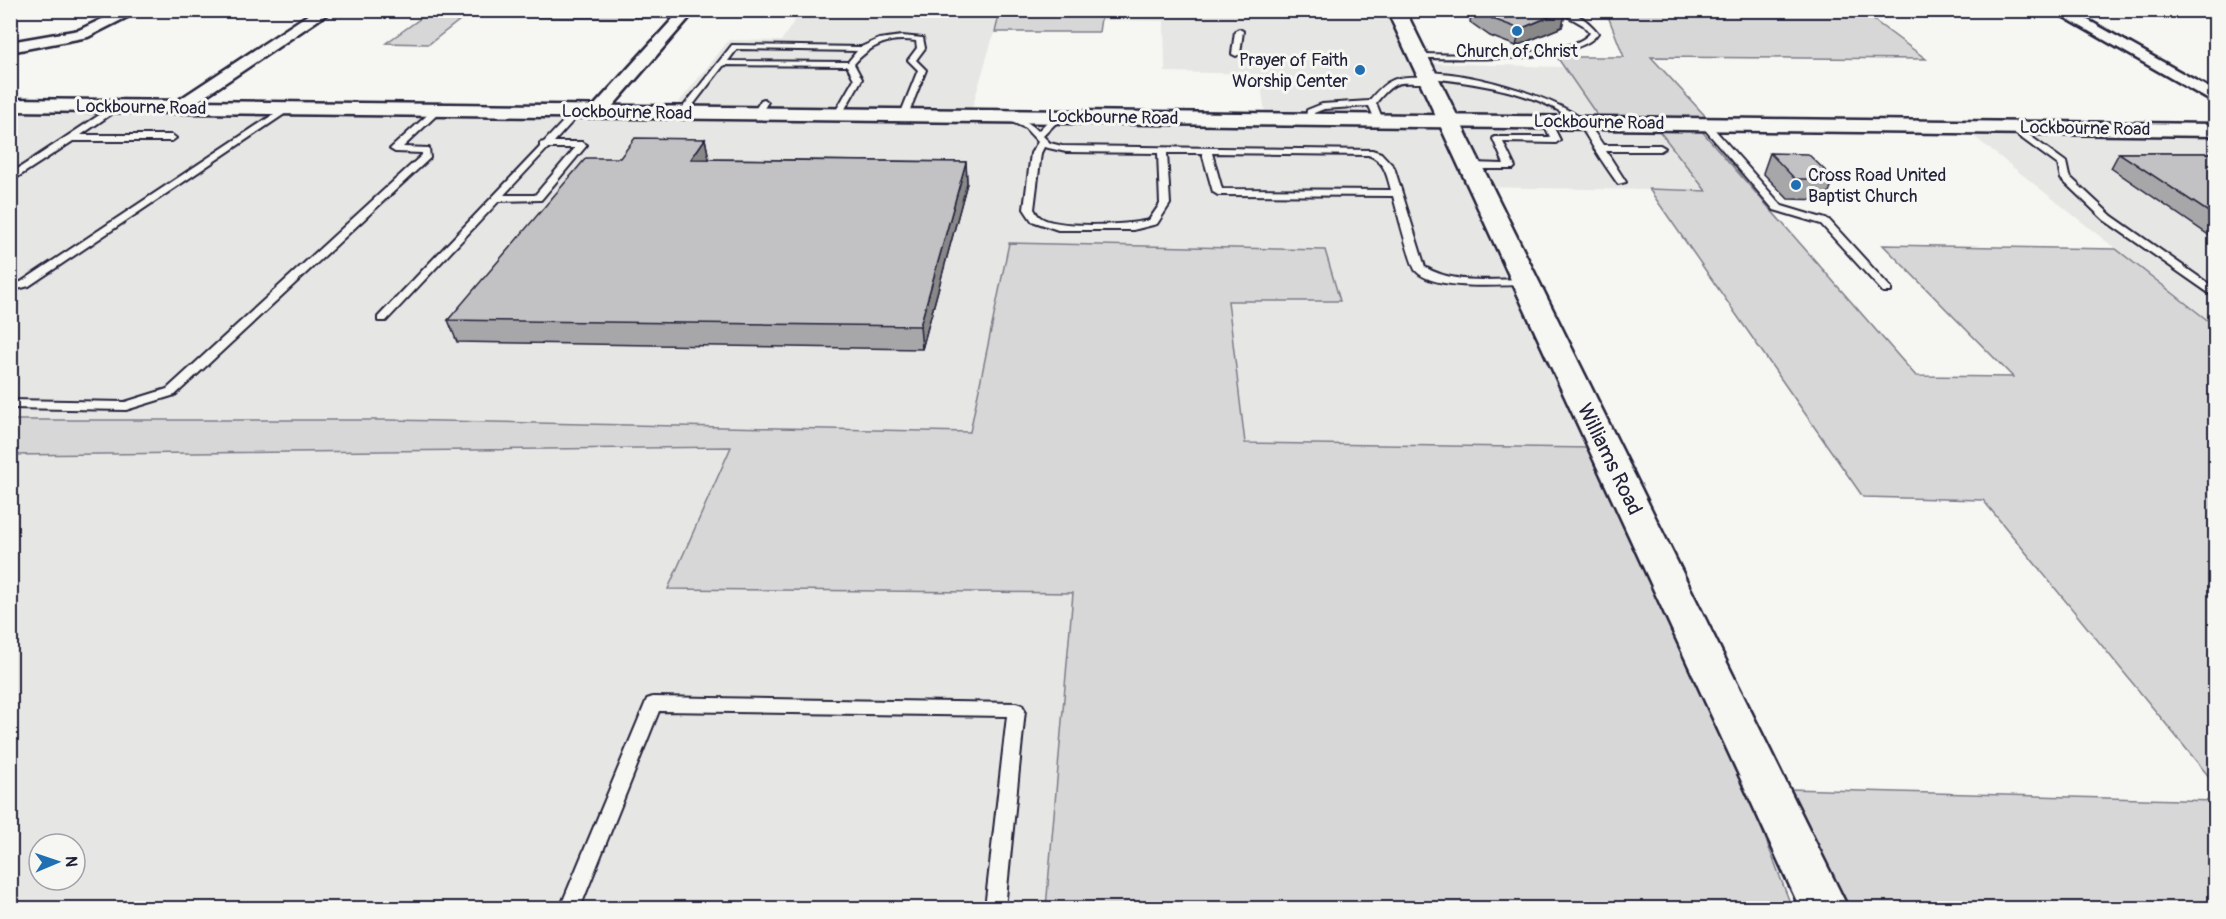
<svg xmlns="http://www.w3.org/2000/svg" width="2226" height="919" viewBox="0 0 2226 919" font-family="Pangolin,sans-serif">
<rect width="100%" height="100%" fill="#f6f6f2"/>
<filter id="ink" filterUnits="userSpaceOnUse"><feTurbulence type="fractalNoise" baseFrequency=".0167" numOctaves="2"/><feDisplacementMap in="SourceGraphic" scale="12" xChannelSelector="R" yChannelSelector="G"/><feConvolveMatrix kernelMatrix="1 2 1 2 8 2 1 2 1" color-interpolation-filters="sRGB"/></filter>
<g filter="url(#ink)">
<path fill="#e6e6e4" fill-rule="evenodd" d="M1102 11H1399L1425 63 1564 67 1599 118 1650 119 1707 191 1476 187 1593 448 1245 443 1228 301H1339L1325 250 1009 243 970 433 391 420H11V104L671 112 729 40 781 41 799 14 999 16 970 115 1266 118 1259 74 1165 72 1164 21 1101 20Z
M1966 130 2215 134V326L2116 249Z
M732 447 669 589 1073 593 1046 908H11L10 455ZM39 844H75V880H39Z"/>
<path fill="#d7d7d7" stroke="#7c7c89" stroke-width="1.5" d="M1860 10 1926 59 1651 57 1709 120 1599 118 1557 57H1624L1606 11Z
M431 11H682L675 18 464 17 429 44 386 43Z
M801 11V10L1102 11 1099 32H995L999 16 799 14Z
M1657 128 1700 129 1916 376 2013 377 1883 245 2116 249 2215 326V784L1983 500 1863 497 1649 189 1706 191Z
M1009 243 1325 250 1340 301H1228L1245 443 1593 448 1746 788 1792 908H1046L1073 593 668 589 731 447 11 455 10 420H391L970 432Z
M1789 789 2215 801V908H1850Z"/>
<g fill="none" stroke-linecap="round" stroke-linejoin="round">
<defs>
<path id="service" d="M1557 10C1574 10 1588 20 1598 33 1579 65 1453 58 1417 58L1413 56 1417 54C1451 54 1570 60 1590 33L1583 25Z
M1239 29 1243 31 1240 54 1236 56 1232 54 1235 31Z
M902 36 923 38 925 48 916 60 926 70 907 117 900 115 918 70 908 60 917 48 916 41C890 37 871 44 854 64L862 79 841 116 834 114 854 79 847 66 724 65 686 114 679 112 732 45 861 47 879 39ZM737 49 857 51 848 62 728 61Z
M1423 73C1459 69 1555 96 1583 120 1591 127 1597 136 1603 145H1660L1665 148 1660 151H1606L1626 182 1618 184C1610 173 1602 161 1595 150 1591 144 1587 135 1581 128 1549 93 1475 83 1431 78L1433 80 1432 82C1401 86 1399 74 1376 103L1383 120 1382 122H1376L1369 106 1324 109 1314 113 1313 121 1306 119 1307 110 1322 104 1369 101C1388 77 1397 76 1426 77H1423Z
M764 99 768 102 761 113 754 115 753 113 761 100Z
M116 104 123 106 81 135H172L176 138 172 141H73L10 182V174Z
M286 106 290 109 289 111 29 286 10 291V284L21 282Z
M435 108 442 110 403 147 429 148 430 158 175 395 126 410 10 408V400L125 402 167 389 422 155V153L395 152 390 149Z
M575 109 582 111 554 142H582L587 145 541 200 499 201 386 321H378V317L540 147V143L544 142ZM548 148H575L535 195H504Z
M1003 114C1015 114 1029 122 1038 131L1055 114H1061V118L1043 136 1050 143 1062 146 1372 150 1381 153 1394 167 1425 267C1454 285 1492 279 1525 279L1530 282 1525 285C1500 285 1434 291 1416 271 1411 266 1396 207 1393 196L1218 195 1213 192 1202 153H1167L1170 204 1157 224 1133 230H1058L1032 221 1024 209 1031 153 1038 142 1025 128 1003 118ZM1044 147 1066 152 1158 153 1160 204 1149 220C1129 225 1056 229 1040 217 1037 215 1036 212 1034 209L1041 153ZM1212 153 1368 155C1384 160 1387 175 1391 190L1222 189Z
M1544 120H1550L1560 140 1556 143 1503 142 1515 167 1513 169H1470L1465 166 1470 163 1504 164 1493 139 1494 137H1550L1543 122Z
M1702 122H1708L1782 206 1829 220 1891 288V292H1883L1821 224 1774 210 1702 126Z
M2009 125H2015L2066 162 2069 176 2112 216 2216 289V298L2104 220 2061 179 2058 165 2009 129Z
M653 697 1016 703 1022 705 1025 710 1005 908H985L1007 716 659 711 580 908H560L645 704 647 699Z"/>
<path id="minor" d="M121 10H141L88 37 10 52V42L79 30Z
M315 10H333L183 111 177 112 168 107Z
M681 10H696L605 115H593L590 111 593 107Z
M2052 10H2070L2216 92V104Z"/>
<path id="tertiary" d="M10 99 2216 124V136L10 111Z"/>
<path id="secondary" d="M1387 10H1405L1848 908H1800Z"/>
</defs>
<use href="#service" stroke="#22223b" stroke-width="4"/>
<use href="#minor" stroke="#22223b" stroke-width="5"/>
<use href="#tertiary" stroke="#22223b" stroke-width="5"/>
<use href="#secondary" stroke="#22223b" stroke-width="5"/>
<use href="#service" fill="#f6f6f2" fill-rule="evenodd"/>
<use href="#minor" fill="#f6f6f2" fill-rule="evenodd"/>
<use href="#tertiary" fill="#f6f6f2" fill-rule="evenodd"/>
<use href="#secondary" fill="#f6f6f2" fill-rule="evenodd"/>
</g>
<path fill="#a7a7a9" stroke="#22223b" stroke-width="1.5" d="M1472 10H1566L1562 27 1516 46 1490 36 1470 22Z
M705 139 709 159 966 162 967 183 922 349 457 342 448 320 620 158Z
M1770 153 1834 179 1826 200 1788 199 1763 173Z
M2119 153H2216V240L2111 168Z"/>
<path fill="#888889" stroke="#22223b" stroke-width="1.5" d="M1566 10 1562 27 1516 46 1520 29Z
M705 139 709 159 695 179 691 159Z
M966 162 967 183 922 349 920 326Z"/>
<path fill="#c2c2c4" stroke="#22223b" stroke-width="1.5" d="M1481 10H1565L1520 29 1493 19Z
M635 138 705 139 691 159 966 162 920 326 448 320 586 158H620Z
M1770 153 1808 154 1834 179H1795Z
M2119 153H2216V217Z"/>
</g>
<g fill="#1f6fb2" stroke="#f6f6f2" stroke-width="2">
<circle cx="1517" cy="31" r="6"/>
<circle cx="1360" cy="70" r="6"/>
<circle cx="1796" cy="185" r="6"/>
</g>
<g text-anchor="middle" stroke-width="6" stroke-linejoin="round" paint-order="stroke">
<g font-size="18" fill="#22223b" stroke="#f6f6f2">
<text x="1517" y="57">Church of Christ</text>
<text x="1348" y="66" text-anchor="end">Prayer of Faith<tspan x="1348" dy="21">Worship Center</tspan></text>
<text x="1808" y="181" text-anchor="start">Cross Road United<tspan x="1808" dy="21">Baptist Church</tspan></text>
</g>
<g font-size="18" fill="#22223b" stroke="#f6f6f2">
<text transform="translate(141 107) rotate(1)" y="6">Lockbourne Road</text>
<text transform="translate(627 112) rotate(1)" y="6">Lockbourne Road</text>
<text transform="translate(1113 117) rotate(1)" y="6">Lockbourne Road</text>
<text transform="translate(1599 122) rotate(1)" y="6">Lockbourne Road</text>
<text transform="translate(2085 128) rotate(1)" y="6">Lockbourne Road</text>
</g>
<g font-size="21" fill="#22223b" stroke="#f6f6f2">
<text transform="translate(1610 459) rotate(64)" y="7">Williams Road</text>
</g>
</g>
<rect width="2226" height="919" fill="none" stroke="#f6f6f2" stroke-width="36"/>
<rect x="18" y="18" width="2190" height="883" fill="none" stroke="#22223b" stroke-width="2" filter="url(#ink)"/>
<g transform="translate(57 862) rotate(88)"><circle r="28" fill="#f6f6f2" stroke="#a1a1a9" stroke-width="1.5"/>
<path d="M0-4.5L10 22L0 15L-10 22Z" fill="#1f6fb2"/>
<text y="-9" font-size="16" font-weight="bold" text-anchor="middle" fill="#22223b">N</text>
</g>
</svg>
